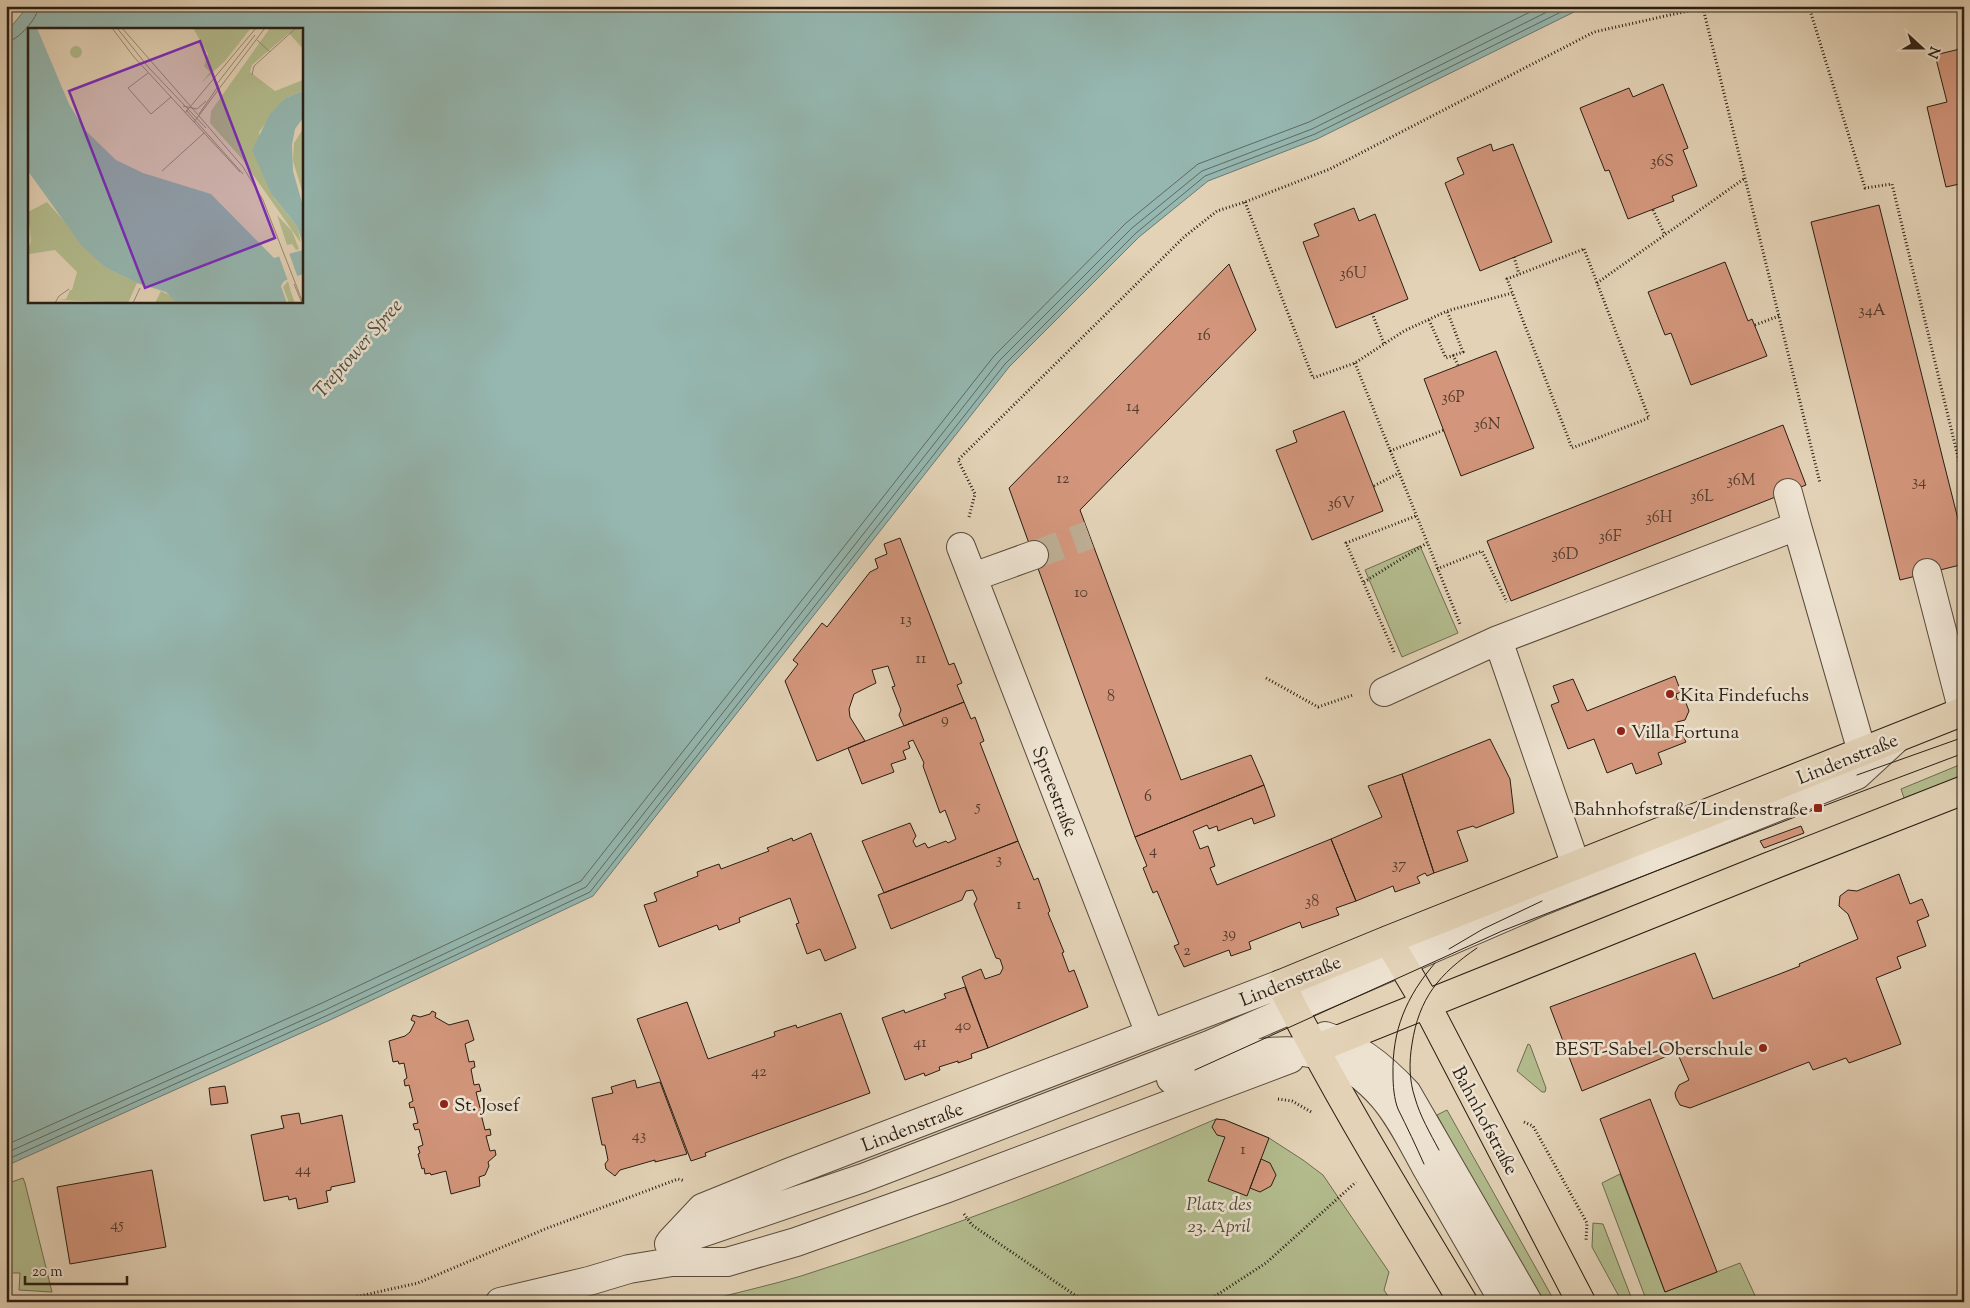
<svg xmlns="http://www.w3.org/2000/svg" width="1970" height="1308" viewBox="0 0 1970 1308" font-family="'Sorts Mill Goudy',serif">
<rect width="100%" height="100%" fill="#e3d2b6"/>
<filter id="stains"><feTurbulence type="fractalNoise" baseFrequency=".004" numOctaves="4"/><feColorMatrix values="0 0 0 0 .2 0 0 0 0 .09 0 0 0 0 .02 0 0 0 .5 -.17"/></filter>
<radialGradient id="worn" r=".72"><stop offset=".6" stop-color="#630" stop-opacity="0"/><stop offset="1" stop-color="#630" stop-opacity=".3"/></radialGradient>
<path fill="#b3bc8e" stroke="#6e6d50" d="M1420 546 1458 633 1402 657 1365 570Z
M1964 763V775L1904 798 1901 789Z
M1528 1044 1530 1045 1546 1088 1545 1092H1542L1517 1071Z
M1447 1110 1555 1302H1540L1510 1251 1437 1115Z
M1216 1119 1225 1120 1269 1138 1303 1160 1323 1175 1389 1272 1384 1290 1392 1302H702C734 1293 768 1286 801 1276 942 1231 1080 1178 1216 1119Z
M1620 1174 1665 1292 1740 1263 1758 1302H1647L1602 1183Z
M23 1178 25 1183 52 1292 19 1290 20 1273H6V1184Z
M1593 1223 1603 1224 1633 1302H1622L1592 1247Z"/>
<path fill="#95b7b0" stroke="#6a7a71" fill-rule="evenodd" d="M28 6H1598L1576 11 1317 139 1208 181 1139 237 1009 367 593 896 330 1020 6 1166V33ZM29 29H301V301H29Z"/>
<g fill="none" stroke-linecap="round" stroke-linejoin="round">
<path stroke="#5f6a62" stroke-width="1" d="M6 42C18 41 38 18 39 6
M6 1145 322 1003 581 881 994 356 1126 223 1198 164 1309 122 1542 6
M6 1153 325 1010 586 887 1000 360 1132 228 1202 171 1312 129 1559 6
M6 1160 328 1015 590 892 1005 364 1136 233 1205 176 1315 134 1573 6"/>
</g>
<path fill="#d3967c" stroke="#291e13" d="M1964 48V183L1946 187 1927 107 1947 102 1935 55Z
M1663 84 1688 148 1683 150 1697 186 1672 196 1674 201 1628 219 1609 170 1605 171 1580 108 1629 88 1633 97Z
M1491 144 1493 151 1513 144 1552 242 1480 271 1445 183 1464 174 1457 158Z
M1879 205 1964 543V564L1900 580 1811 222Z
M1354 208 1359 221 1375 214 1408 299 1336 328 1303 242 1319 236 1314 224Z
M1725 262 1748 321 1752 319 1767 356 1691 385 1671 333 1665 335 1648 292Z
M1229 264 1256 330 1080 510 1181 780 1251 755 1264 785 1135 837 1009 488Z
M1496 351 1534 448 1461 476 1424 379Z
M1344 411 1383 511 1312 540 1276 450 1297 442 1293 431Z
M1783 425 1806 485 1511 601 1487 541Z
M900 538 949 665 954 663 962 683 957 685 964 702 904 726 899 715 901 710 892 687 895 686 888 666 872 670 876 683 854 694 849 709 850 717 865 741 817 761 785 681 798 664 793 660 822 623 827 627 870 572 878 568 875 559 887 554 884 544Z
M1675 676 1681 692 1676 694 1677 699 1686 703 1689 711 1685 720 1677 722 1686 742 1658 753 1662 764 1636 774 1632 763 1607 773 1594 739 1568 749 1551 705 1559 702 1553 686 1573 679 1587 711Z
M964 702 971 719 975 717 984 741 980 743 1018 841 884 893 862 841 910 823 916 836 913 841 916 847 925 843 928 848 946 841 948 843 956 839 945 810 940 813 923 766 924 763 913 740 908 742 910 748 903 751 906 759 891 764 894 772 862 784 848 748Z
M1490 739 1510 779 1514 813 1476 828 1473 826 1457 831 1468 861 1434 873 1402 774Z
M1402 774 1434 873 1427 876 1425 873 1417 877 1420 883 1395 892 1393 886 1356 901 1331 839 1382 817 1368 786Z
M1264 785 1275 816 1254 824 1252 818 1218 831 1217 826 1209 829 1207 825 1193 831 1200 849 1208 846 1215 866 1210 868 1217 885 1331 839 1356 901 1336 908 1339 915 1302 928 1300 922 1249 942 1251 949 1231 956 1229 950 1184 967 1174 946 1179 944 1157 891 1153 893 1143 868 1147 866 1135 837Z
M1801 826 1804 833 1764 848 1760 841Z
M811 833 856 948 825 961 820 949 807 954 796 924 799 923 790 898 739 918 740 922 719 930 717 925 659 947 644 905 657 901 654 893 698 876 697 872 719 864 721 869 769 851 767 848 792 838 793 841Z
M1018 841 1034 880 1038 878 1050 911 1048 913 1064 952 1062 953 1069 972 1074 970 1088 1007 988 1048 962 977 981 969 985 979 1000 974 1003 968 1000 959 996 958 974 904 977 899 973 890 966 891 962 900 891 929 878 895Z
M1899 874 1910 904 1922 899 1929 916 1917 921 1926 946 1897 957 1901 968 1876 978 1901 1044 1849 1063 1846 1058 1813 1070 1809 1062 1690 1108 1680 1105 1676 1098 1675 1093 1679 1085 1689 1080 1677 1052 1582 1091 1550 1007 1695 953 1713 999 1777 975 1800 966 1799 964 1858 939 1848 914 1839 906 1840 896 1848 890 1857 891Z
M965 987 988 1048 971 1054 972 1058 958 1063V1061L939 1067 940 1070 925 1076 924 1073 905 1080 882 1018 904 1010 905 1013 946 998 944 994Z
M687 1002 708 1059 775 1036 774 1032 796 1025 797 1028 841 1013 870 1093 705 1153 706 1156 691 1161 637 1019Z
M432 1011 436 1013 435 1017 449 1025 468 1020 474 1040 465 1044 469 1062 474 1061 475 1067 471 1069 474 1085 479 1084 481 1091 476 1092 480 1108 484 1106 486 1112 481 1114 485 1130 490 1129 491 1135 486 1136 490 1151 495 1150 496 1155 488 1162 489 1166 485 1175 479 1177 480 1186 451 1194 446 1171 431 1175 430 1173 425 1174 424 1168 422 1169 418 1154 420 1153 418 1147 423 1145 419 1129 415 1130 413 1124 418 1123 414 1107 410 1108 409 1103 413 1101 409 1085 405 1086 404 1080 407 1078 404 1063 399 1064 398 1061 393 1062 389 1041 405 1036 410 1032 415 1022 411 1020 413 1015 420 1017 430 1014Z
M635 1080 637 1088 660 1082 687 1154 655 1162V1160L620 1170 615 1176 606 1169 605 1164 608 1160 605 1145H602L592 1098 613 1093 611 1087Z
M225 1086 228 1103 211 1105 209 1088Z
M1650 1099 1717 1272 1665 1292 1600 1119Z
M299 1113 301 1124 342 1115 355 1182 331 1187V1190L326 1191 328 1202 298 1209 296 1198 289 1200 288 1196 264 1201 251 1135 284 1128 281 1116Z
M1216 1119 1225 1120 1269 1138 1247 1196 1208 1181 1225 1137 1217 1135 1212 1127Z
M1261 1159 1270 1163 1276 1175 1271 1186 1260 1192 1250 1188Z
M152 1170 166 1247 70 1264 57 1187Z"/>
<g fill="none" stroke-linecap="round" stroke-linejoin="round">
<path stroke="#beae95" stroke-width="28" stroke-dasharray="28 14" stroke-linecap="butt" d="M1034 555 1089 535"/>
<defs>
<path id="minor" d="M1788 493 1797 526
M961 547 1150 1034
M1927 573 1963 712
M973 577 1034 555
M1384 692 1498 640
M1576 866 1498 640 1797 526 1862 752
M1325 1036C1358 1046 1385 1069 1407 1093L1528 1302
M1171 1079C1220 1061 1268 1043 1321 1055 1344 1060 1368 1080 1383 1097 1401 1118 1413 1144 1426 1167 1452 1212 1478 1257 1504 1302
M671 1241 702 1208 788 1173 1281 984
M669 1244 863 1178 1209 1045 1542 901 1857 775 1896 739
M500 1302 589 1281 629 1269 672 1262H727L796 1242 945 1189 1290 1059"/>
<path id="major" d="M1388 940 1426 1004 1581 1302
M1315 1049 1768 867 1964 790
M1463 1302C1400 1197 1336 1094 1281 984L1388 940 1964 711"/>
</defs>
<use href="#minor" stroke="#584b3c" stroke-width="30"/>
<use href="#major" stroke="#291e13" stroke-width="30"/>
<path stroke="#291e13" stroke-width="3" stroke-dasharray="1 2.5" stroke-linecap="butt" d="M1809 7 1865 188 1892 184 1964 482
M1703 8 1820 483
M1245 202 1313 378 1355 363 1404 331 1447 311 1512 293
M1653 210 1665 235
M1584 249 1649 418 1572 448 1507 279Z
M1514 257 1519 274
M1597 283 1745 178
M1372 313 1384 344
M1429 320 1446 358 1463 352 1447 311
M1755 325 1779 316
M1453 355 1458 365
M1355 363 1460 624
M1390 451 1444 430
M1374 486 1399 473
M969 517 975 494 958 460 1184 237 1217 211 1245 202 1330 169 1594 32 1710 6
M1437 569 1482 551 1507 602
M1364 582 1427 543
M1394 652 1346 543 1416 516
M1266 678 1318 707 1353 695
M1278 1099 1292 1101 1313 1113
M1524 1122 1533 1126 1587 1223 1586 1241
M964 1214 972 1225 1085 1302
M6 1281H11L10 1299
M333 1302 418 1283 545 1229 678 1179 685 1181
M651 1302 670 1297
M1206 1302 1266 1263 1356 1182"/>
<use href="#minor" stroke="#ede2d0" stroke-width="28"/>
<use href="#major" stroke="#e3d2b6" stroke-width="28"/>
<path stroke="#291e13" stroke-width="1" d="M1857 775 1964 737
M1449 949 1483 929 1542 901
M1195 1070 1502 931 1818 808 1964 753
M1439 1150C1430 1133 1420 1116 1415 1098 1409 1080 1409 1062 1412 1044 1419 998 1439 974 1477 948
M1424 1164C1416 1146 1407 1127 1398 1109 1394 1099 1393 1085 1393 1075 1392 1030 1406 997 1435 963"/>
</g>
<g fill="#8f2418" stroke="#ede2d0" stroke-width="2">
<circle cx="1670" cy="694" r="5"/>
<circle cx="1621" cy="731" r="5"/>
<rect x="1813" y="803" width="10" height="10" rx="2.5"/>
<circle cx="1763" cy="1048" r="5"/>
<circle cx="444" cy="1104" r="5"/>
</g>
<g text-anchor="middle" stroke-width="5" stroke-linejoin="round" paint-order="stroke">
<g font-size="16" fill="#543c2d">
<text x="1662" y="166">36S</text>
<text x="1353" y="278">36U</text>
<text x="1872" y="315">34A</text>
<text x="1204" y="340">16</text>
<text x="1453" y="402">36P</text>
<text x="1133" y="411">14</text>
<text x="1487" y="429">36N</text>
<text x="1063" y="483">12</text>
<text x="1741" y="485">36M</text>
<text x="1919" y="486">34</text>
<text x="1702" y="501">36L</text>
<text x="1341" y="508">36V</text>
<text x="1659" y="522">36H</text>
<text x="1610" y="541">36F</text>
<text x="1565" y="559">36D</text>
<text x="1081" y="597">10</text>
<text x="906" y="624">13</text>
<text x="921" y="663">11</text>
<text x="1111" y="701">8</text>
<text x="945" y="724">9</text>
<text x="1148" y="801">6</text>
<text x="978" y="811">5</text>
<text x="1153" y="855">4</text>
<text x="999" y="864">3</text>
<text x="1399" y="869">37</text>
<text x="1312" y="906">38</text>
<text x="1019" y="909">1</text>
<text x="1229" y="938">39</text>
<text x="1187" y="955">2</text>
<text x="963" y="1030">40</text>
<text x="920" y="1047">41</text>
<text x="759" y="1076">42</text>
<text x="639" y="1140">43</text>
<text x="1243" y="1154">1</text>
<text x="303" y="1174">44</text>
<text x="117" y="1229">45</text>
</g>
<g font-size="19" fill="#291e13" stroke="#ede2d0" text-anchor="start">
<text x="1680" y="701">Kita Findefuchs</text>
<text x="1631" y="738">Villa Fortuna</text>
<text x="1808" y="815" text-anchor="end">Bahnhofstraße/Lindenstraße</text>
<text x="1753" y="1055" text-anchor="end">BEST-Sabel-Oberschule</text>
<text x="454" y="1111">St. Josef</text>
</g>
<g font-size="19" fill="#291e13" stroke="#ede2d0">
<text transform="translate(1847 758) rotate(-22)" y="7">Lindenstraße</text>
<text transform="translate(1056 791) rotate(69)" y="7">Spreestraße</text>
<text transform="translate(1290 980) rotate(-22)" y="7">Lindenstraße</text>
<text transform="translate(1486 1120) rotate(62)" y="7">Bahnhofstraße</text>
<text transform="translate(912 1126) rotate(-21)" y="7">Lindenstraße</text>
</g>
<g font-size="19" font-style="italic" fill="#524d38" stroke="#ede2d0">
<text x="1219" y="1210">Platz des<tspan x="1219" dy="22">23. April</tspan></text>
</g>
<g font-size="20" font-style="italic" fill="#494c42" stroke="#ede2d0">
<text transform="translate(357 348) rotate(-49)" y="7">Treptower Spree</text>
</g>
</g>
<g transform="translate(28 28)">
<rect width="275" height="275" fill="#e3d2b6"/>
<path d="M165 0H223L197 33 173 55 182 44 176 38 180 26ZM242 0H271L275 4V21L261 5 224 37 222 44 247 63 275 52V63L257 70 231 104 239 153 246 170 269 198 273 215 214 131 182 95 183 83ZM42 24a6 6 0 1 1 12 0a6 6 0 1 1-12 0ZM275 101V166L265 133 266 115ZM19 174 78 240 109 255 100 275 31 272 38 271 42 262H44L49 244 27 222 1 226 0 222 3 213 0 184ZM249 187 264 203 271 221 268 222 264 216 259 217ZM260 253 263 264 267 275H261L255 259ZM133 263 145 269 149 275H127Z" fill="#b3bc8e"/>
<path d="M0 0H9L41 76 57 102 88 132 115 145 183 166 246 230 275 222V246L256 253 253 258 259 275H149L138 264 109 255 78 240 53 217 0 143ZM275 63V90L267 101 264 117 265 143 275 178V216L269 198 244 167 224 122 242 86 257 70Z" fill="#95b7b0"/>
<path d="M261 225 270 250 260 253 251 228Z" fill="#e3d2b6"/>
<path fill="none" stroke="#998a75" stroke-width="1" d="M84 0 106 29 166 94 237 0M89 0 121 40 178 100M94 0 171 88M229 12 242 24M120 45 100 60 123 86 143 69M224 47 226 38 268 0M188 57 227 7M155 78 169 81 178 73M158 82 215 146M157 85 228 0M171 86 191 57M171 88 215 139 235 172 275 275M166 94 212 144M134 143 176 105M266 256 274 275M27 275 31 268 41 261M105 275 112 260"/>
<path fill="#7b2cbf" fill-opacity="0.15" stroke="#7b2cbf" stroke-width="2.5" d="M172 13 247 210 117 260 41 63Z"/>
<rect width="275" height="275" fill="none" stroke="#291e13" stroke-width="2.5"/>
</g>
<rect width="1970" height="1308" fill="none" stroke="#e3d2b6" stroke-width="25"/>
<rect x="8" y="8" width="1955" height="1293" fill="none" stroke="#291e13" stroke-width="2.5"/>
<rect x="12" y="12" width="1945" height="1283" fill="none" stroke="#291e13"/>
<g transform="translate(1922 48) rotate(111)" stroke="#ede2d0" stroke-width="4" paint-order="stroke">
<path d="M0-4L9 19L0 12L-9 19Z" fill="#291e13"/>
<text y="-8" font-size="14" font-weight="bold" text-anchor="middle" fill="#291e13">N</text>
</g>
<path d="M25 1276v8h102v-8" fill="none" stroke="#291e13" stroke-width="2.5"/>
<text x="32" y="1276" font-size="15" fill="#291e13" stroke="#ede2d0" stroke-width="4" paint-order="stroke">20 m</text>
<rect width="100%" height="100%" filter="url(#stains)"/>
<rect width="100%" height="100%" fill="url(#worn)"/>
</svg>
